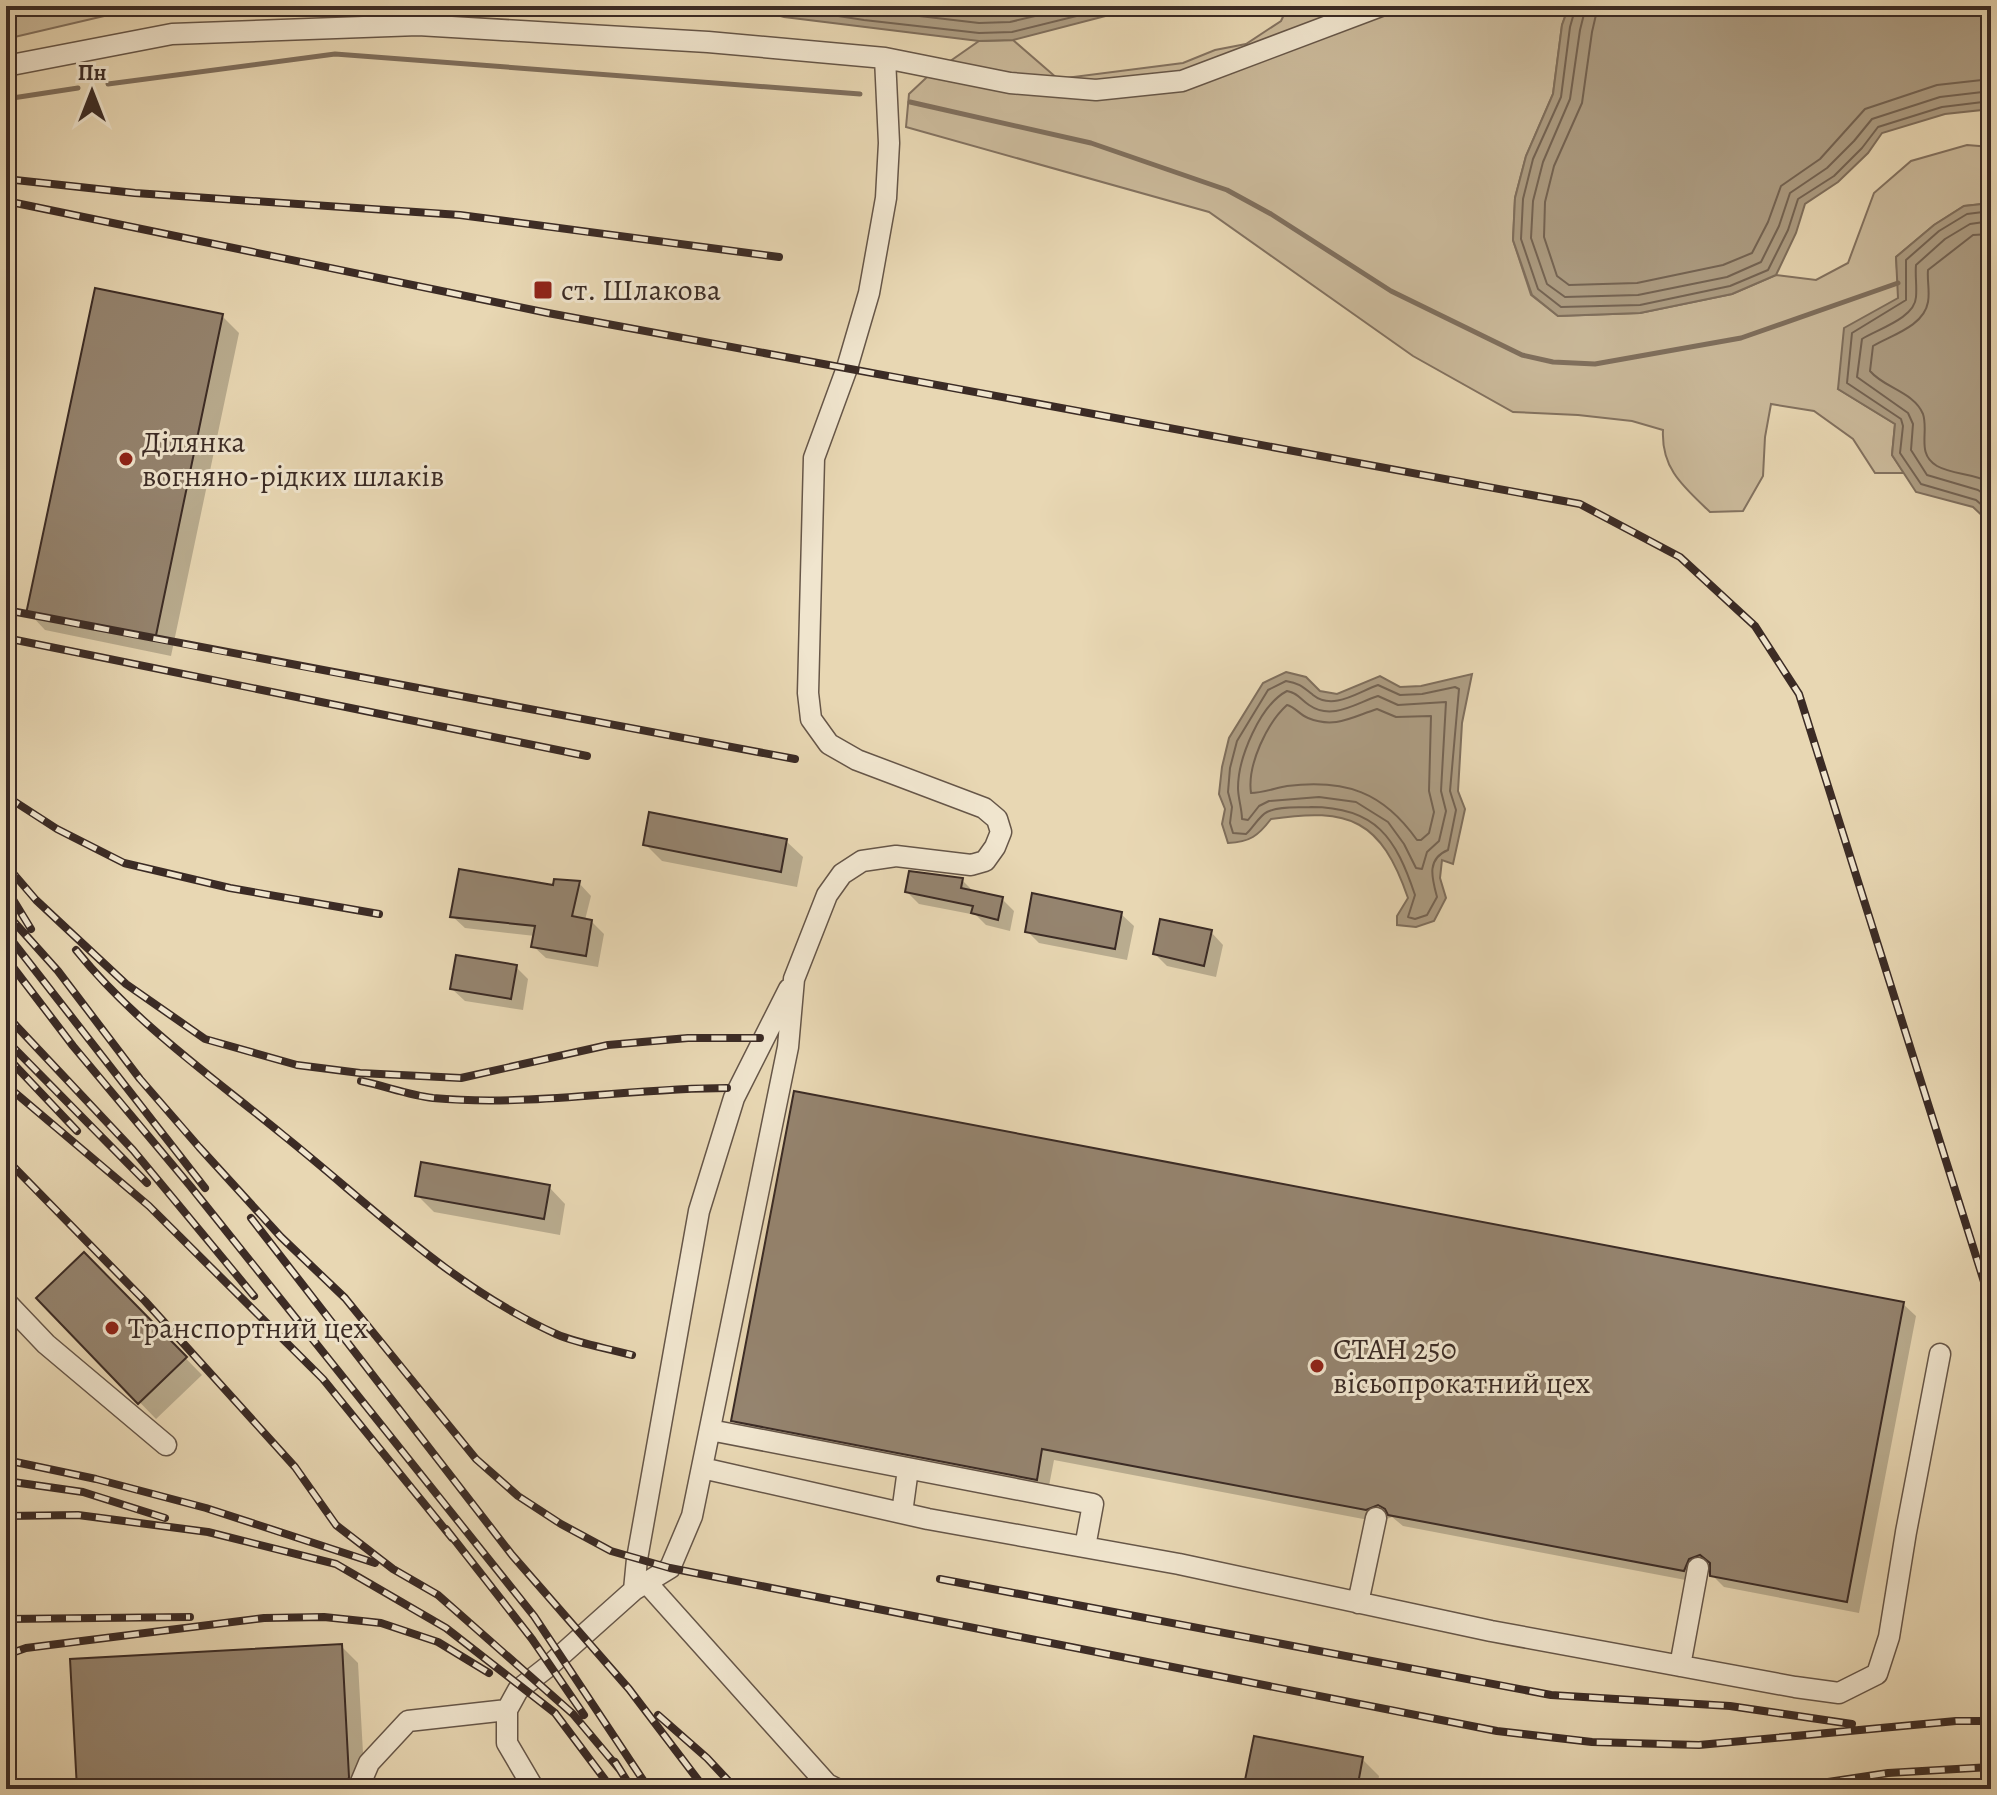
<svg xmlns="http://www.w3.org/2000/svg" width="1997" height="1795" viewBox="0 0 1997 1795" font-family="Alegreya,serif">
<rect width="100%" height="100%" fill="#e8d7b3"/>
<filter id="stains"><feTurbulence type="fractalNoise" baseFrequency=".0025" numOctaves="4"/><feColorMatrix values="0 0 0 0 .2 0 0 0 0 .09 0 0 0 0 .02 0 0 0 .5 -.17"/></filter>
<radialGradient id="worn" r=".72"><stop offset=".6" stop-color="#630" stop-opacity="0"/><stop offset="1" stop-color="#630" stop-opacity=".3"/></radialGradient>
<path fill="#cbba9b" stroke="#837260" stroke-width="2" d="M6 6H202L199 10 117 13 6 39Z
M1288 6H1569L1562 25 1553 94 1526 156 1515 198 1513 240 1531 295 1558 316 1640 313 1732 294 1776 275 1816 280 1848 263 1874 193 1911 161 1967 145 1991 147V203L1964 206 1934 225 1896 257 1899 298 1838 389 1895 424 1892 455 1904 473H1875L1853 439 1814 411 1771 404 1765 437 1763 476 1743 511 1710 512C1684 487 1661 469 1663 430L1632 421 1578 415 1513 412 1413 356 1209 212 906 127 909 94 926 78 979 41 1013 40 1058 79 1183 63 1215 50 1246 44 1281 21Z"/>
<path fill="#ad9d83" stroke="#7f6f5d" stroke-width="2" d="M746 6H1144L1013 40 979 41 784 17Z
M1569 6H1991V109L1945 114 1882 133 1868 153 1838 182 1805 204 1796 233 1776 275 1732 294 1640 313 1558 316 1532 295 1513 240 1515 198 1526 156 1553 94 1562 25Z
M1991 203V524L1973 507 1916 492 1892 455 1895 424 1838 389 1844 328 1898 298 1896 257 1934 225 1964 206Z
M1286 672 1306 677 1320 691 1337 694 1380 676 1400 687 1421 686 1472 674 1462 723 1458 791 1465 809 1453 864 1442 860 1440 878 1446 898 1434 921 1416 927 1397 925V916L1408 898C1381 820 1350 807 1271 819 1258 836 1250 842 1228 843L1222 824 1225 809 1219 794 1222 767 1229 738 1263 683Z"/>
<path fill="#0003" d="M222 316 239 333 171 656 45 630 29 613Z
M786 841 803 857 797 887 662 861 645 844Z
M962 880 975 893 1002 899 1014 911 1010 931 986 925 976 915 919 904 907 892Z
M579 883 591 896 585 920 591 921 604 934 598 967 546 958 533 946 535 936 465 928 452 916 554 887Z
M1121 914 1134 926 1127 960 1039 943 1027 931Z
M1211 932 1223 945 1216 977 1167 966 1155 954Z
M516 967 528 979 523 1010 465 1001 452 989Z
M549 1187 565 1204 560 1235 434 1212 417 1195Z
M84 1254 202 1375 156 1419 39 1298Z
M1903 1304 1916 1316 1859 1613 1724 1587 1712 1575V1568L1701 1571 1696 1582 1403 1526 1392 1517 1379 1522 1054 1460 1048 1491 745 1432 733 1420Z
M341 1646 358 1663 365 1789H79Z
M1362 1759 1379 1776 1377 1789H1251L1247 1785Z"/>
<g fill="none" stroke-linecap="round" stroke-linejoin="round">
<path stroke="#746454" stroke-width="2" d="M774 6 864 20 979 33 1012 32 1117 6
M834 6 979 23 1010 22 1078 6
M934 6 980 11 1026 6
M1576 6 1570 27 1561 97 1533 159 1523 199 1521 239 1538 289 1561 307 1640 305 1730 286 1768 270 1788 230 1798 199 1834 176 1862 148 1878 127 1942 107 1991 101
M1586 6 1580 30 1570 99 1543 162 1533 201 1531 238 1547 284 1565 297 1638 295 1727 277 1761 262 1779 226 1790 193 1827 168 1854 141 1872 119 1940 97 1991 91
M1598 6 1592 32 1582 103 1554 166 1545 202 1544 237 1557 276 1569 285 1637 283 1723 265 1752 253 1768 222 1781 186 1820 159 1865 109 1937 85 1991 79
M1991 211 1967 214 1939 231 1906 260V300L1852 333 1847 383 1901 419 1903 426 1900 453 1921 484 1976 500 1991 513
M1991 221 1970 224 1945 239 1916 265C1915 275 1917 286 1916 297 1915 318 1878 329 1862 339L1857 377 1908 413 1913 424 1911 450 1927 475 1978 490 1991 499
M1991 234 1973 235 1928 270C1927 280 1930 292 1928 302 1924 326 1892 335 1873 346L1870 371C1884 388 1914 392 1923 414 1929 432 1916 454 1937 466 1953 475 1975 473 1991 483
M1286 681C1299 683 1303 687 1313 695 1333 711 1358 692 1378 685L1400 695 1422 694 1455 687 1459 689 1450 791 1456 810 1448 850C1426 859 1432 878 1437 897L1427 915 1415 919 1408 917 1415 895C1396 838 1376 807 1311 807 1298 808 1279 806 1267 812 1259 816 1253 828 1246 834L1233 833 1230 823 1232 807 1228 792 1230 768 1237 741 1268 690Z
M1287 691C1298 693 1300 699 1309 705 1332 721 1356 703 1378 696L1398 705 1446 702 1441 791 1446 811 1439 841 1427 852 1422 869 1416 868 1404 844 1388 822 1356 802 1319 797 1269 801 1259 806 1248 820 1242 819C1242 809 1238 798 1238 788 1238 758 1260 705 1287 691Z
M1287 705C1295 707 1300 715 1308 718 1335 729 1352 717 1377 709L1396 717 1431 716 1429 791 1434 812 1429 833 1421 840H1417C1383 792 1346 779 1287 786 1276 788 1262 793 1251 793 1247 765 1267 723 1287 705Z"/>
<path stroke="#7f6f5d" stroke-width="5" d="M108 84 335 54 860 94
M6 99 78 88
M910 102 1091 143 1227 190 1271 214 1391 291 1522 355 1553 362 1595 364 1741 338 1898 283"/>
</g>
<path fill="#95846f" stroke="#3b2b25" stroke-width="2" d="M95 288 223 314 155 640 26 614Z
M649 812 787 839 781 872 643 845Z
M459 869 553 885 554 879 580 881 572 916 592 920 586 956 531 947 535 926 450 917Z
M909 871 963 878 961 888 1003 897 998 920 971 913 973 906 905 892Z
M1032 893 1122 912 1115 949 1025 932Z
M1160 919 1212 930 1204 966 1153 954Z
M456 955 517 965 511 999 450 989Z
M794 1091 1904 1302 1847 1602 1710 1576V1563L1700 1555 1689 1559 1684 1571 1388 1515 1385 1509 1378 1505 1366 1510 1042 1449 1037 1480 731 1421Z
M421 1162 550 1185 544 1219 415 1196Z
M84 1252 187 1357 138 1404 36 1298Z
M342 1644 349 1777 345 1789H77L70 1659Z
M1254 1736 1363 1757 1357 1789H1263L1244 1785Z"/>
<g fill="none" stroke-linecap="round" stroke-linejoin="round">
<defs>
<path id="minor" d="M6 66 172 34 418 25 708 42 885 58 1010 83 1096 90 1182 81 1381 6
M6 1302 46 1344 166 1445
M710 1430 1093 1504 1085 1547
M702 1468 928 1519 1179 1564 1491 1631 1795 1687 1839 1693 1877 1674 1889 1637 1906 1532 1940 1354
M902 1513 908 1469
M646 1582 827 1784 837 1789
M634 1590 637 1559 699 1211 734 1098 789 989
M1358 1603 1376 1518
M1680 1666 1698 1568
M358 1789 369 1763 408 1721 507 1710
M534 1789 507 1743V1710L518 1690 550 1665 634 1590 670 1568 692 1516 788 1047 794 979 827 895 842 874 862 861 896 856 971 865 985 861 995 847 1001 832 997 819 984 808 857 760 829 744 811 719 808 693 814 458 847 368 869 293 886 198 889 143 885 58"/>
</defs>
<use href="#minor" stroke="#665648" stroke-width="23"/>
<use href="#minor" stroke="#f0e5ce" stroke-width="20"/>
<defs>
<path id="rail" d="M6 179 135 193 460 215 779 257
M6 201 548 313 1580 504 1680 557 1755 626 1799 694 1991 1304
M6 610C268 661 532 709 795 759
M6 638 587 756
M6 796 57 829 124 863 230 888 379 914
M6 865 36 900 126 984 205 1039 297 1065 360 1073 461 1078 608 1045 688 1038H760
M6 888 31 929
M6 913 58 971 140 1079 199 1147 281 1237 345 1298 476 1459 518 1496 561 1524 611 1551 670 1568 1497 1731 1592 1742 1699 1745 1956 1721H1991
M6 933 205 1188
M76 950C135 1023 211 1076 283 1135 373 1207 449 1285 556 1334 579 1344 607 1348 632 1355
M6 958 73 1046 191 1187 534 1616 649 1789
M6 1015 133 1150 254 1296
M6 1040 147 1183
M6 1056 77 1131
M361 1081C385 1086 409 1095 433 1098 531 1107 629 1088 727 1088
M6 1085 149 1206 323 1379 452 1538
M6 1159 145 1301 295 1467 336 1525 393 1569 438 1595 573 1714 620 1770
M251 1218 512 1555 629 1689 705 1789
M6 1460 96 1479 206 1508 375 1563
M6 1481 83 1492 165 1518
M6 1516 78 1515 208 1532 336 1564 446 1628 555 1713 612 1789
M446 1529 532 1639 584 1715
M940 1579 1551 1695 1730 1706 1852 1724
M6 1619 190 1617
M6 1655 26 1648 264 1618 324 1617 381 1623 438 1642 489 1673
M658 1715 707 1758 736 1789
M615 1762 632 1789
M1781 1789 1888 1773 1991 1767"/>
</defs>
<use href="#rail" stroke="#3b2b25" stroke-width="8"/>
<use href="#rail" stroke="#f0e5ce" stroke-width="5" stroke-dasharray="15" stroke-linecap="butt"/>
</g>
<g fill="#8f2418" stroke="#f0e5ce" stroke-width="3">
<rect x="533" y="280" width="20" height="20" rx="4"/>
<circle cx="126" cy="459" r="8"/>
<circle cx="112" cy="1328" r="8"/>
<circle cx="1317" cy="1366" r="8"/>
</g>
<g text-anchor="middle" stroke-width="6" stroke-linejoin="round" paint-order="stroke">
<g font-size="30" fill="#3b2b25" stroke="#f0e5ce" text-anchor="start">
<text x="561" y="300">ст. Шлакова</text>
<text x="142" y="452">Ділянка<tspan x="142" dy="34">вогняно-рідких шлаків</tspan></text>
<text x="128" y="1338">Транспортний цех</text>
<text x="1333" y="1359">СТАН 250<tspan x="1333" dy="34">вісьопрокатний цех</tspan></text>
</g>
</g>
<rect width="1997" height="1795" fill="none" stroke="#e8d7b3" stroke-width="32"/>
<rect x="8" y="8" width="1981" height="1779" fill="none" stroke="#3b2b25" stroke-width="4"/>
<rect x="16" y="16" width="1965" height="1763" fill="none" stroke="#3b2b25" stroke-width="2"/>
<g transform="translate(92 92)" stroke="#f0e5ce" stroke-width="6" paint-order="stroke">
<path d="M0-6L14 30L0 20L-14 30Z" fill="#3b2b25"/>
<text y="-12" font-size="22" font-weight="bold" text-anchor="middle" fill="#3b2b25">Пн</text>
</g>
<rect width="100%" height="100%" filter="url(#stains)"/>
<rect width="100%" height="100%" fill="url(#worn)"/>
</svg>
